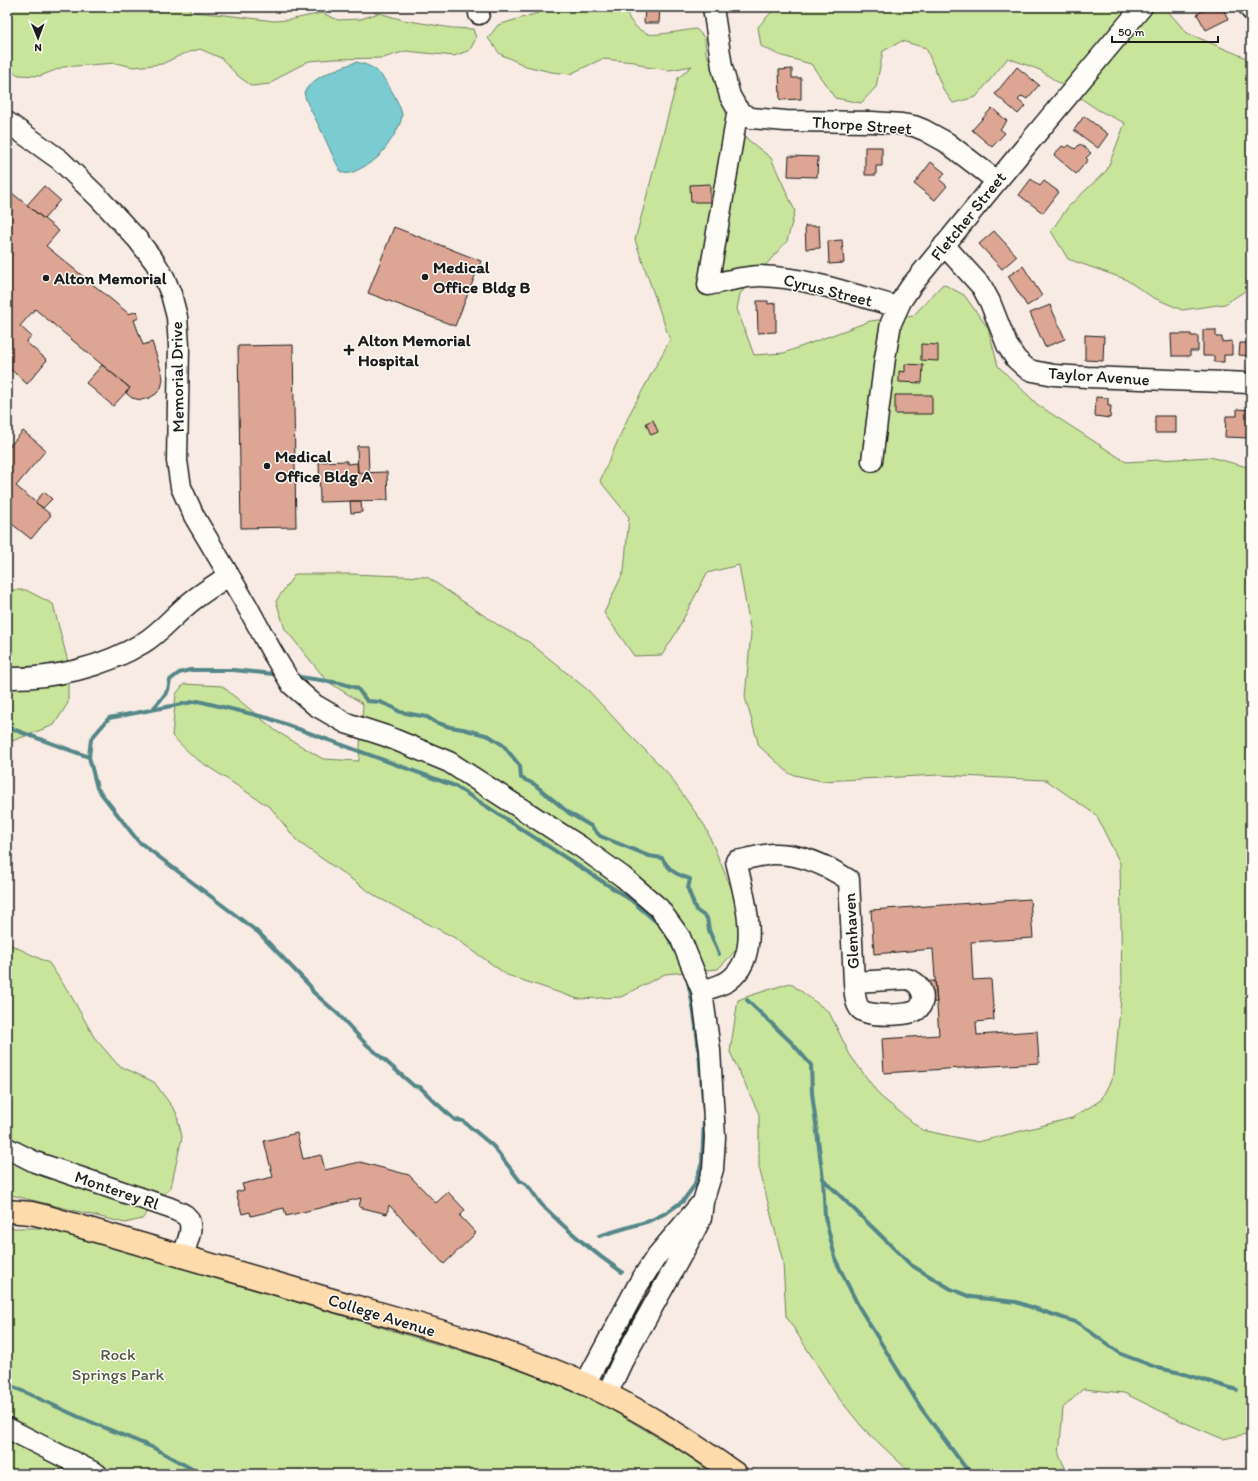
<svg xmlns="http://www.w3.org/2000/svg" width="1258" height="1481" viewBox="0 0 1258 1481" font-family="Itim,sans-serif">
<rect width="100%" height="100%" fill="#f7ebe3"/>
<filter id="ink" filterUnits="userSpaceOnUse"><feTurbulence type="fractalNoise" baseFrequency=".025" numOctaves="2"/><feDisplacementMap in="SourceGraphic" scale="8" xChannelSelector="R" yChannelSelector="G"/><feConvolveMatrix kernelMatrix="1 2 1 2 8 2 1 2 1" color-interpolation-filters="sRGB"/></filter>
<g filter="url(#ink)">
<path fill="#c9e59c" stroke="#72805c" d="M7 7H187L192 12 225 15 274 21 289 20 322 13 338 20 361 19 379 13 403 20 452 28 473 29 476 38 470 50 454 56 406 51 383 58 333 59 309 61 284 74 270 84 252 86 238 76 221 58 200 49 183 54 162 64 134 67 115 63 63 67 40 76 19 75 7 69Z
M542 7H626C627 20 636 30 649 34 656 36 686 30 696 29L705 38 706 53 747 139 771 158 795 211 787 241 740 294 737 309 754 355 784 353 870 321 913 316 943 284 964 295 988 328 998 366 1038 405 1126 462 1210 457 1251 468V1433L1223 1439 1183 1422 1124 1393 1083 1389 1063 1408 1059 1455 1068 1474H912L863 1428 837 1396 786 1316 783 1262 759 1167V1114L730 1052 738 1000 749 996 790 983 829 1012 850 1055 880 1096 922 1130 978 1142 1072 1118 1101 1100 1114 1074 1122 987 1120 863 1096 815 1046 780 939 775 822 781 790 774 759 746 745 697 751 633 739 565 707 573 676 633 662 655 634 656 604 613 624 571 629 517 600 481 630 413 670 340 635 240 678 78 692 66 670 70 646 67 635 62 602 59 570 74 551 72 526 66 500 54 488 38 498 25 538 13Z
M776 7H913L931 11 934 7H1164L1187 33 1244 57 1251 62V287L1225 304 1182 310 1152 297 1125 279 1068 259 1051 231 1068 207 1107 170 1125 123 1098 110 1040 70 1008 58 976 97 953 103 943 89 926 48 902 41 883 51 876 87 861 103 835 98 811 64 779 55 761 46 758 27Z
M295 574H350L427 577 501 627 529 642 589 691 625 730 666 771 705 826 740 909 739 947 718 969 665 974 621 997 578 999 507 975 455 938 377 897 297 841 271 808 195 758 172 736 176 694 184 684 222 686 276 731 323 759 359 761 363 704 327 681 285 629 276 601Z
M7 590H26L53 604 68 662V703L54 725 7 743Z
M7 943 49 963 70 994 94 1037 118 1065 154 1082 176 1112 182 1137 171 1187 142 1219 125 1223 7 1194Z
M7 1228H49L517 1368 597 1401 682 1452 714 1474H7Z"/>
<path fill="#7accd0" stroke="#548688" d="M356 62C364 64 372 66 378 72 386 79 401 105 402 115 402 126 386 148 379 156 376 160 356 172 350 173 347 174 344 173 341 172 332 156 326 139 318 124 313 113 306 104 304 92 315 75 338 69 356 62Z"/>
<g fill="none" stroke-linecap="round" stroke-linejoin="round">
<path stroke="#548688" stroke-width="4" d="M300 677 340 683 357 688 367 701 380 702 392 707 400 712 427 717 435 722 450 727 463 729 489 736 503 745 520 766 521 778 534 784 569 813 591 826 600 836 649 856 662 858C670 871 675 874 690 879L688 889 696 910 707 918 709 930 719 954
M152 710 163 697 168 690 170 680 179 673 190 670H233L273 674
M7 727 89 757
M667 935 674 948
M687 978C698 1022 700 1067 704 1112
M747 1000 792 1043 811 1065 812 1093 823 1179 825 1217 836 1261 859 1307 921 1408 965 1467 971 1470 973 1474
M823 1179 911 1265 951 1289 971 1297 1016 1302 1078 1323 1121 1354 1158 1368 1181 1373 1237 1390
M599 1236 649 1221 666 1213 683 1201 694 1186 702 1163 704 1119
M622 1272C594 1253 568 1231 544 1207 535 1198 531 1185 520 1181L493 1146 463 1121 455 1120 435 1102 420 1087 414 1086 365 1043 338 1014 313 992 310 986 259 933 138 841 97 788 89 757 91 739 109 718 198 701 268 718 455 786 631 900 661 926
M7 1384 79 1417 154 1448 201 1474"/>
</g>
<path fill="#dda694" stroke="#1c1c1c" d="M250 7H269V11L250 10Z
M645 7H660L659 23H644Z
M1209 7H1222L1228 19 1206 30 1197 14Z
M1017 67 1039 85 1027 99 1022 96 1018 100 1025 106 1018 114 995 94Z
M792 69V78H801V99L780 100 779 70Z
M992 108 1007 121 1000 129 1005 133 992 147 972 130Z
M1084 116 1108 134 1098 148 1074 130Z
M1080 144 1091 153 1086 158 1088 160 1076 174 1054 155 1062 146 1066 148 1069 145 1075 149Z
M865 147H882V166H876V175H865Z
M789 156 818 157 817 177 788 176Z
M931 162 945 173 940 180 947 186 935 200 914 184Z
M1031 179 1040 186 1044 181 1059 192 1043 213 1019 195Z
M710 184V202H691L690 185Z
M44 186 60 200 44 219 27 205Z
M7 189 59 231 46 246 129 314 137 311 139 318 134 320 143 345 152 342 162 373 163 380 161 388 156 394 149 398 141 400 132 398 126 393 130 388 35 309 20 326 31 336 26 342 47 360 27 384 7 366Z
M805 226H819L820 248 806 249Z
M394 227 481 261 455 326 368 293Z
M994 231 1017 256 1002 269 979 244Z
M842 240 844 263 829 264 828 241Z
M1023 266 1042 296 1027 306 1008 276Z
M757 301H768V304L776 303V332L758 333Z
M1050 305 1065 339 1045 347 1030 313Z
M1203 330H1216V337H1222V342L1232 341V355H1224V362H1214V356H1203Z
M1171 334H1191V336H1198V351H1190V356H1172Z
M1085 335 1104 336 1103 361 1085 360Z
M1248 336H1251V356L1239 355 1240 343H1247Z
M921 344 938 345V361L921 360Z
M293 345 296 527 241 528 238 346Z
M905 364 923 365 922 383 899 382V371L905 372Z
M102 365 130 388 113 406 86 383Z
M895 395H932V414H895Z
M1096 397 1108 398V406H1111L1110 418 1095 416Z
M1237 409 1251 410V438L1225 437 1226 416H1237Z
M1155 416H1176V433H1155Z
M653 420 658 432 651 435 646 423Z
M23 431 46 450 16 486 51 515 31 539 7 520V449Z
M357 446H368L369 473H358Z
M347 461V464L357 463 358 473 387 472 388 500 320 502 319 462Z
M44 492 52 499 43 508 35 502Z
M350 501H361L362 512 351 513Z
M1030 899 1033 938 971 942 973 980 991 979 994 1020 976 1022 977 1035 1037 1031 1039 1063 884 1073 882 1039 939 1035 933 949 874 954 871 910Z
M935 981 937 1002 915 1004 913 982Z
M297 1133 303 1159 321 1155 325 1170 360 1162 409 1175 436 1203 448 1192 465 1210 460 1216 476 1233 444 1264 389 1205 387 1214 359 1207 361 1198 286 1216 284 1208 251 1216 250 1212 242 1214 236 1192 244 1190 242 1184 273 1177 264 1141Z"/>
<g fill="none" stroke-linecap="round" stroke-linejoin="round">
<defs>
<path id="minor" d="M713 7 722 67 730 96 739 112 751 118 786 121 872 122 902 124 914 126 924 130 946 142 997 181
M1249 7 1251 10
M479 14V7
M738 109 708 285C723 282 745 276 760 276 806 277 854 295 898 307
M7 122 60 160 98 197 138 240 154 261 164 277 171 294 177 317 179 346 177 461 181 487 194 516 246 604 272 652 292 685 315 705 346 723 386 736 449 762 581 847 623 877 659 908 680 937 702 991 710 1050 715 1137 713 1169 703 1202 701 1218 692 1236 622 1362 607 1394
M944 245 982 287 990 302 1007 345 1016 359 1026 368 1033 371 1054 375 1087 377 1251 383
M872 461 885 358 891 323 901 301 911 286 997 181 1142 7
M7 678C53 679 104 667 143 643 161 632 175 614 192 601 203 592 217 584 229 575
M702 991C711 988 720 986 728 981 764 956 744 896 736 861 748 859 760 855 773 854 801 853 826 865 849 880L854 982C855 990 854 1002 860 1009 866 1017 909 1016 917 1010 929 1000 921 982 907 979L854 982
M7 1148 35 1162 170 1208C175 1210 180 1212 185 1215 197 1225 186 1245 182 1257
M585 1384 638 1285 656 1257 699 1206
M7 1428 97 1474"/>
<path id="major" d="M7 1211 31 1213 48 1217C141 1245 235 1272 329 1299 417 1324 507 1348 590 1386 642 1410 689 1441 736 1474"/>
</defs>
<use href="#minor" stroke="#1c1c1c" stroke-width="23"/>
<use href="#major" stroke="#1c1c1c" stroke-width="25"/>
<use href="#minor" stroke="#fdfcf7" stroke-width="20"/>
<use href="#major" stroke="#fedbac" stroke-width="22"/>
</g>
</g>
<g fill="#1c1c1c" stroke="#fdfcf7" stroke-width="1.5">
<circle cx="425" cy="277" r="4"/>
<circle cx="46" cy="278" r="4"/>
<path d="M347 344h4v4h4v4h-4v4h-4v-4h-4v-4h4z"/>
<circle cx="267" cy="466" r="4"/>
</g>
<g text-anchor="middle" stroke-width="3" stroke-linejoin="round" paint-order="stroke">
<g font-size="17" fill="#1c1c1c" stroke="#fdfcf7">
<text transform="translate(862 125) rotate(4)" y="6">Thorpe Street</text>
<text transform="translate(968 216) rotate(-51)" y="6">Fletcher Street</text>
<text transform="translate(828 290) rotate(14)" y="6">Cyrus Street</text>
<text transform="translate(1099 376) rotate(4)" y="6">Taylor Avenue</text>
<text transform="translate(177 377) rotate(-91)" y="6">Memorial Drive</text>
<text transform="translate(851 931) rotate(-93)" y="6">Glenhaven</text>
<text transform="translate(117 1190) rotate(19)" y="6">Monterey Rl</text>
<text transform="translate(382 1315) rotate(17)" y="6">College Avenue</text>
</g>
<g font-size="17" font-weight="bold" fill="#1c1c1c" stroke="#fdfcf7" text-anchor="start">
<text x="433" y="273">Medical<tspan x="433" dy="20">Office Bldg B</tspan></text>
<text x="54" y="284">Alton Memorial</text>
<text x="358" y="346">Alton Memorial<tspan x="358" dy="20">Hospital</tspan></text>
<text x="275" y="462">Medical<tspan x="275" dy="20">Office Bldg A</tspan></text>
</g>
<g font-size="17" fill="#505842" stroke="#fdfcf7">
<text x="118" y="1360">Rock<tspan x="118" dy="20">Springs Park</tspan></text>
</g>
</g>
<rect width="1258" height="1481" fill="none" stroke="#fdfcf7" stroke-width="24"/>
<rect x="12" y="12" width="1234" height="1457" fill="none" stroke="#1c1c1c" stroke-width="1.5" filter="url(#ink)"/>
<g transform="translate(38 38) rotate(179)" stroke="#fdfcf7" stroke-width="3" paint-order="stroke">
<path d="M0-3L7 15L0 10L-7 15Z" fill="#1c1c1c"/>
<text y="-6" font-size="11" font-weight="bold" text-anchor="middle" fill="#1c1c1c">N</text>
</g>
<path d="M1112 36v6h106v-6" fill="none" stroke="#1c1c1c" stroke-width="2"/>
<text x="1118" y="36" font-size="12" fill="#1c1c1c" stroke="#fdfcf7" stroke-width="3" paint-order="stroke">50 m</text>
</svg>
